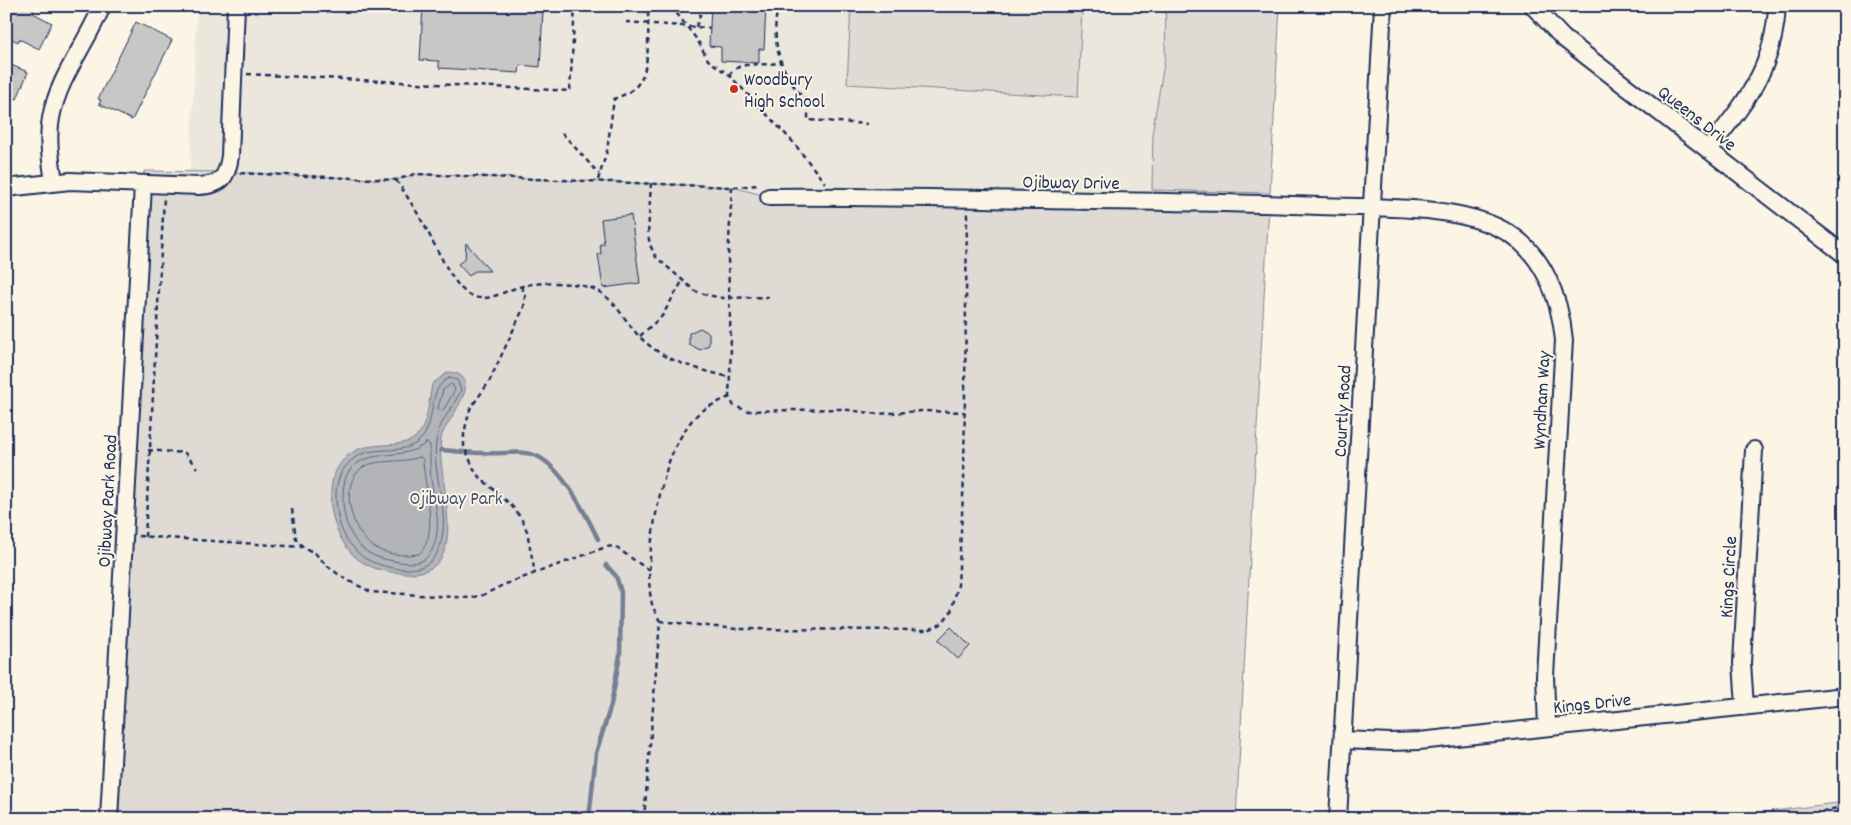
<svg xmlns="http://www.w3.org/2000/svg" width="1851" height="825" viewBox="0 0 1851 825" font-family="Dekko,sans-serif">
<rect width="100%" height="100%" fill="#fcf5e5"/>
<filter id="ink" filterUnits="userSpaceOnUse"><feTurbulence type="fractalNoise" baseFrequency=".02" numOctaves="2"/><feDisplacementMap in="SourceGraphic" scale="10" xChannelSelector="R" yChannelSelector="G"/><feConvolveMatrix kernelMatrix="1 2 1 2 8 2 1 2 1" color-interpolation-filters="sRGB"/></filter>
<g filter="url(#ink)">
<path fill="#ece7dc" d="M197 6H1280L1269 204 769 197 732 187 598 180 415 174 396 180 190 172Z"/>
<path fill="#dfdbd4" stroke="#7d8599" d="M851 6H1082L1078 97 847 84Z
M1166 6H1280L1270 193 1152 190 1153 128 1165 58Z
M144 171 227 172 396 180 415 174 732 187 770 197 1269 204 1236 819H109Z
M1845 802V819H1709Z"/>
<path fill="#b2b4b8" stroke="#767f94" d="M448 372C490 375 444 422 441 438 435 474 474 570 413 573 397 574 376 571 362 562 330 542 316 477 351 453 369 440 401 450 416 437 428 426 429 399 432 384Z"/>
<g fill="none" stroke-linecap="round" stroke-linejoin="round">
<path stroke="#576482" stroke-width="1" d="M449 378 457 380 461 390C454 407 440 420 437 437 429 475 455 516 437 553 425 578 385 569 366 559 359 555 352 546 347 540 338 526 336 509 336 492 337 482 340 472 347 465 367 440 400 459 420 440 438 423 425 390 449 378Z
M452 384 455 390 444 409 440 411 438 408 443 390Z
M426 443 430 445C430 456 430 468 431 479 434 500 441 522 435 543 433 549 430 555 425 559 415 568 377 559 367 552 351 540 344 522 343 502 343 491 343 479 350 470 369 447 404 462 426 443Z
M420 457 423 460C424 485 440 535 419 554 404 556 383 555 371 545 351 530 338 484 363 467 376 459 405 463 420 457Z"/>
<path stroke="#767f94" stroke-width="4.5" d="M441 450C455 451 469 453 483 453 501 455 520 449 537 456 562 468 586 514 598 539
M589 819 596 753 611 705 620 655 621 592 616 576 606 565"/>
</g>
<path fill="#c8c7c6" stroke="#1b2f5e" d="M14 6H26L34 10 33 13 52 23 39 49 19 39 18 42 6 36V22Z
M423 6H538V9L543 10 540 67 520 65 519 73 439 68V61L420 60Z
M711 6H766L764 49H759V63L721 61V47L709 46Z
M136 22 172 40 132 120 99 104 101 100 98 99Z
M6 63 28 72 17 99 6 95Z
M631 215 640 283 603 288 598 254H601L600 244H604L601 219Z
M466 243 490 271H475L469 276 458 264 465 259Z
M700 328 709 333V345L700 350 689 344V333Z
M951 627 970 646 958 659 938 640Z"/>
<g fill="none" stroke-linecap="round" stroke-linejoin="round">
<defs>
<path id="minor" d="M1533 6 1563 38 1845 255
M1708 150C1745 102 1774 70 1777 6
M54 182C51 161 47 139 51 118 58 78 87 43 102 6
M6 188 70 181 199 186C222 185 227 177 230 156L236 6
M769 197C861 196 953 199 1044 200 1136 202 1227 202 1319 206 1376 209 1452 203 1503 230 1543 251 1560 298 1564 340L1545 676 1547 727
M1745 706 1742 663 1754 450
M1343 740 1391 742 1419 741 1845 696
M109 819 143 185
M1338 819 1383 6"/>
</defs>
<use href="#minor" stroke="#1b2f5e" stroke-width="20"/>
<path stroke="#1b2f5e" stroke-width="2.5" stroke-dasharray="5 4" stroke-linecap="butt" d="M671 6 698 41 708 60 729 75 757 104 793 142 825 183
M778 6C770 42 781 77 808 102V120L868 124
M626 22 710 28
M696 27 703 6
M247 74 570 91 575 6
M729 75C741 58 763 68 781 62
M562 133 599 174
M240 173 396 180 415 174 732 187 760 185
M396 180C410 200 422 220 433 242 441 257 449 274 460 287 481 310 500 291 523 286 540 281 582 282 598 291 615 300 625 321 638 335 663 362 695 368 729 377
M598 180 607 151 614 99C623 95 632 92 638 84 651 68 648 27 648 6
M651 183 648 234 650 245 656 257 695 291 707 295 723 298 769 297
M732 187 728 258 731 348 729 397 734 406 748 411 841 409 877 414 921 411 964 412
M522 286 525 297 524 307 489 382 470 409 464 433V446L476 474 511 505 521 518 527 531 535 574
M640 336 662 316 683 280
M148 450 185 453 197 468
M292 509 296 539 303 547 315 553 326 565 345 579 371 592 470 598 483 595 503 585 606 547 614 546 650 571
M138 536 302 547
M145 537 164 198
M660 621 736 629 928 630 941 624 951 612 958 585 964 478 967 213
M644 819 660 621C657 616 654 610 652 604 643 570 658 492 670 459 675 446 684 430 693 419 703 408 716 403 729 397
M1806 819 1820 812 1845 806"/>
<use href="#minor" stroke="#fcf5e5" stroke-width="16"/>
</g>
</g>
<circle fill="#c8321e" stroke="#fcf5e5" stroke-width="2" cx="734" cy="89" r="5"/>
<g text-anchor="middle" stroke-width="4" stroke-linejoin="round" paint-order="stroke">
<g font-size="19" fill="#1b2f5e" stroke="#fcf5e5" text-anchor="start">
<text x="744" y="85">Woodbury<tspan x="744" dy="22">High School</tspan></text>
</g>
<g font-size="19" fill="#1b2f5e" stroke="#fcf5e5">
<text transform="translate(1698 117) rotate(38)" y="7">Queens Drive</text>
<text transform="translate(1071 181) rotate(1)" y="7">Ojibway Drive</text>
<text transform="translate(1540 400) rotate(-87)" y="7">Wyndham Way</text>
<text transform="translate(1341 411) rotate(-87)" y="7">Courtly Road</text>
<text transform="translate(106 501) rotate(-87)" y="7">Ojibway Park Road</text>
<text transform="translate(1727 577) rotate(-87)" y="7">Kings Circle</text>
<text transform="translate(1592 702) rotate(-6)" y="7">Kings Drive</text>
</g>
<g font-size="19" fill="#425176" stroke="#fcf5e5">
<text x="456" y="504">Ojibway Park</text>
</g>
</g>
<rect width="1851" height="825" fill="none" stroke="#fcf5e5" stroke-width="25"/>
<rect x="12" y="12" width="1826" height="800" fill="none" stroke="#1b2f5e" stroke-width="2" filter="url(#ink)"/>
</svg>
